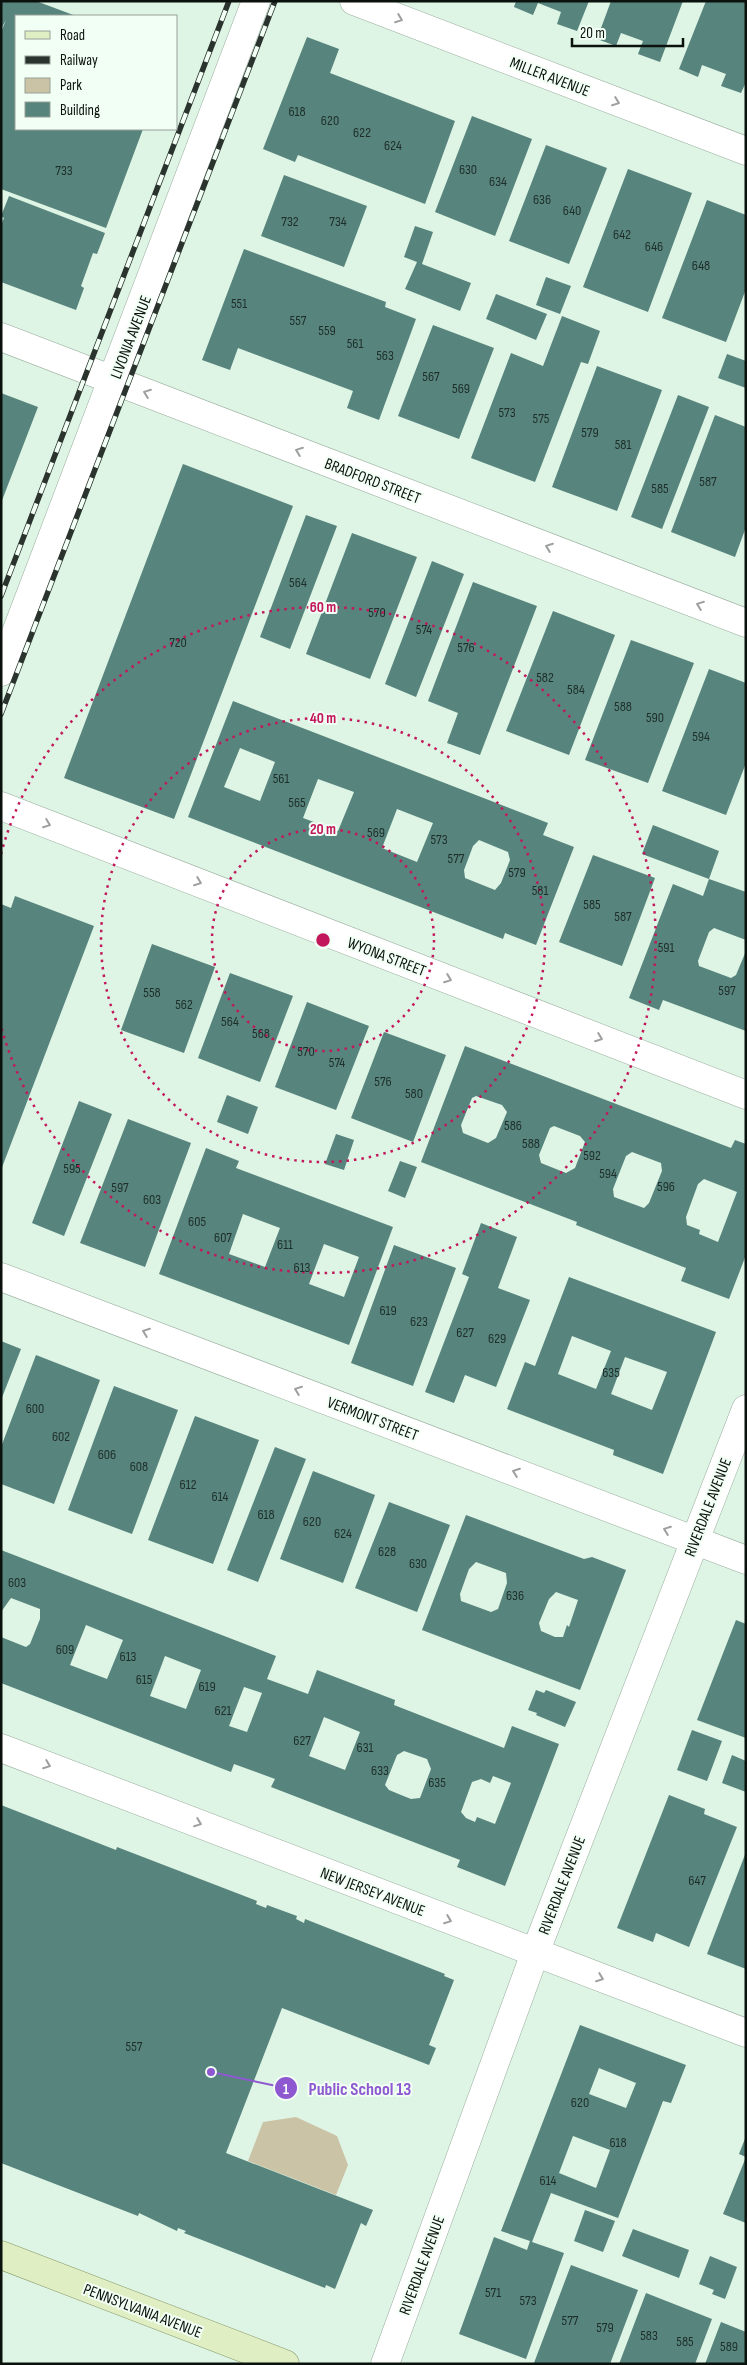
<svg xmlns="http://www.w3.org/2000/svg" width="747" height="2365" viewBox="0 0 747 2365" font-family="'Sofia Sans Condensed',sans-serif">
<rect width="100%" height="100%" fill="#def4e4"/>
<path fill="#cbc3a6" d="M296 2117 337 2136 348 2165 336 2195 248 2161 263 2122Z"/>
<path fill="#57847d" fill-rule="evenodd" d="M1 1H36L76 16H16V129H143L106 228 1 189V32L6 20 1 29Z
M516 1H589L577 31 557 24 561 12 538 3 533 15 514 7Z
M611 1H683L660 62 638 54 643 41 621 33 616 46 597 39Z
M706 1H746V82L741 93 721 86 726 74 702 65 698 77 679 69Z
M307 37 339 49 330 73 455 121 425 204 298 155 295 162 263 149Z
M472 116 532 139 495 236 435 212Z
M546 145 607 168 569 264 509 241Z
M628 169 692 193 648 312 583 287Z
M284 175 367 206 344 267 261 236Z
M9 196 105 233 97 254 93 253 81 286 84 288 76 310 1 282V225L4 218 1 216Z
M707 200 746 215V289L726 342 662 318Z
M415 226 433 232 422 264 471 283 460 311 405 289 417 262 404 257Z
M244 249 386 302 385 307 416 319 379 420 347 408 353 391 238 348 230 370 202 360Z
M546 277 571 286 560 314 536 305Z
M496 294 547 314 536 340 486 319Z
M562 316 600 331 588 364 581 362 535 482 471 458 511 353 543 366Z
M433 325 494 348 459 439 398 416Z
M727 354 746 361V388L718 378Z
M597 366 662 390 617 511 552 487Z
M1 393 38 407 1 503Z
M678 395 709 407 662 529 631 517Z
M715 415 746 427V527L735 557 671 532Z
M183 464 293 506 174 819 64 778Z
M306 515 337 526 290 649 260 637Z
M352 533 417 557 370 679 306 654Z
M432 561 464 574 416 697 385 684Z
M473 582 537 606 480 755 447 743 458 713 428 701Z
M553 611 615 635 569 755 506 731Z
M631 640 694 663 648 783 585 760Z
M709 669 746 683V763L726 815 662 791Z
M233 701 548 823 543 835 574 847 536 945 505 933 503 939 188 817ZM240 748 275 762 260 801 224 787ZM318 779 354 792 338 831 303 818ZM397 809 433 823 417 862 382 848ZM479 840 508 852 510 860 501 883 495 890 465 878 464 870 473 846Z
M653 825 719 851 709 879 746 892V940L714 928 709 932 698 961 699 966 731 978 736 975 746 951V1031L663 1000 659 1010 629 998 673 884 703 896 709 879 642 854Z
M593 855 655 878 622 966 559 942Z
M15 896 94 926 1 1170V904L11 908Z
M152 944 215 967 184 1053 121 1030Z
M230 973 293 996 260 1082 198 1058Z
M307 1002 369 1026 336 1110 275 1087Z
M384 1032 446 1055 413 1142 351 1118Z
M465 1046 731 1148 735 1140 746 1144V1255L729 1299 681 1281 686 1268 576 1225 577 1222 421 1162ZM476 1096 502 1105 507 1112 496 1138 488 1143 463 1133 461 1125 472 1098ZM554 1126 580 1136 585 1142 575 1168 566 1173 541 1163 539 1155 550 1128ZM632 1152 661 1163 662 1171 649 1203 644 1208 614 1197 613 1189 626 1156ZM704 1179 737 1192 718 1242 699 1234 700 1230 687 1225 686 1217 698 1184Z
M227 1095 258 1107 248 1134 217 1122Z
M79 1101 112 1114 64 1236 32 1223Z
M128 1119 191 1143 145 1267 80 1243Z
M336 1134 354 1140 344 1170 325 1164Z
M206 1148 239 1161 236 1168 393 1227 349 1345 159 1274ZM243 1214 280 1228 265 1267 229 1254ZM324 1244 359 1257 344 1297 309 1284Z
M400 1161 417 1167 405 1198 388 1191Z
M481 1223 517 1237 498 1288 530 1300 496 1387 465 1375 454 1403 425 1392 469 1277 462 1274Z
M394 1245 456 1268 413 1386 351 1363Z
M569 1277 716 1332 663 1474 613 1455 614 1450 507 1409 525 1362 535 1366ZM572 1336 611 1351 596 1389 558 1374ZM625 1357 667 1372 652 1410 611 1394Z
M1 1341 21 1349 1 1400Z
M36 1355 100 1380 54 1504 1 1484V1447Z
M114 1386 178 1410 132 1534 68 1510Z
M195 1416 259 1440 213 1564 148 1540Z
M275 1447 306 1459 258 1582 227 1570Z
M313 1471 375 1495 343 1583 280 1559Z
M389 1502 450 1525 417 1612 355 1588Z
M466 1515 584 1559 592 1557 626 1570 580 1690 422 1630ZM476 1562 506 1573 507 1583 498 1609 491 1612 461 1601 460 1594 469 1569ZM556 1592 578 1600 569 1627 567 1625 563 1637H555L541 1631 539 1623 549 1599Z
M1 1550 276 1656 267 1679 308 1694 317 1670 395 1700 394 1705 504 1748 512 1726 559 1744 505 1886 457 1867 460 1860 271 1787 275 1779 234 1764 231 1772 1 1683V1637L26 1647 30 1644 40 1619V1609L11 1598 1 1612ZM86 1625 123 1640 107 1679 70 1665ZM165 1656 201 1670 186 1709 150 1696ZM244 1687 262 1693 247 1732 229 1726ZM324 1717 360 1732 345 1770 309 1756ZM404 1751 427 1759 431 1769 420 1798 411 1799 401 1795 389 1790 385 1785 397 1755ZM493 1776 511 1783 495 1824 477 1817 475 1822 466 1818 461 1812 472 1782 481 1779 490 1783Z
M736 1620 746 1624V1738L697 1720Z
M536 1690 544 1693 546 1690 576 1702 565 1727 536 1715 537 1713 528 1710Z
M692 1730 722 1741 707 1781 677 1770Z
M732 1755 746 1761V1792L722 1783Z
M669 1795 705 1809 704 1814 737 1827 689 1947 656 1933 653 1942 617 1928Z
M1 1805 116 1850 117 1847 257 1901 256 1904 266 1908 267 1905 297 1916 296 1919 304 1923 305 1919 445 1974 444 1976 454 1980 429 2045 436 2048 429 2065 282 2008 226 2153 373 2210 366 2226 361 2223 335 2289 326 2285 325 2288 184 2233 186 2231 178 2228 177 2231 139 2213 138 2216 1 2163Z
M746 1852V1969L707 1954Z
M580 2025 686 2065 671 2103 663 2101 618 2218 551 2193 532 2242 564 2253 526 2359 459 2334 494 2237 527 2250 530 2241 501 2231ZM599 2068 636 2083 626 2108 589 2094ZM573 2136 610 2150 596 2188 559 2173Z
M746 2136V2157L739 2154Z
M746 2157V2223L723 2214Z
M585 2210 615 2221 603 2252 574 2241Z
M633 2229 689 2250 679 2278 622 2256Z
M710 2256 737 2267 725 2299 712 2294 714 2290 699 2284Z
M571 2265 638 2290 610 2364 534 2363Z
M646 2293 712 2319 695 2364H619Z
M721 2322 746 2332V2364H705Z"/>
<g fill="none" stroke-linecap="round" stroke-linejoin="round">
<defs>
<path id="minor" d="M354 1 746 151
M1 337 746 623
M1 672 256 1
M1 806 746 1095
M1 1277 746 1560
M1 1748 746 2033
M385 2364 535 1953 746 1409"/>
<path id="primary" d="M1 2255 285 2364"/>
</defs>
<use href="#minor" stroke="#9aae9f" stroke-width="29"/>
<use href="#primary" stroke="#879969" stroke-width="29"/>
<use href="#minor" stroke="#fff" stroke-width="28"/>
<use href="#primary" stroke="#dfeec3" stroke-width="28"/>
<defs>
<path id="rail" d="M1 596 229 1
M1 714 275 1"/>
</defs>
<use href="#rail" stroke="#2a332d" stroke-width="5.5"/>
<use href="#rail" stroke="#f2fff5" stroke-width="4" stroke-dasharray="11" stroke-linecap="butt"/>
</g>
<defs><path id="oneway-chevron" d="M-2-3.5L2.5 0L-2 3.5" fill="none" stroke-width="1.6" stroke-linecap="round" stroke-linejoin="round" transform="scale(1.25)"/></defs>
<g stroke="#9da09e">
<use href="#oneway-chevron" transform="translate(399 19) rotate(21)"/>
<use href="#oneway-chevron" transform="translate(616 102) rotate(21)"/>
<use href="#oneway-chevron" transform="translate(147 393) rotate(-159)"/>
<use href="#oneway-chevron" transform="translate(299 451) rotate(-159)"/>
<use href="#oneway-chevron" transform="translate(549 547) rotate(-159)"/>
<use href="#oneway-chevron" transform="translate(700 605) rotate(-159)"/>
<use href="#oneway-chevron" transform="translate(47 824) rotate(21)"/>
<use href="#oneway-chevron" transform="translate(198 882) rotate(21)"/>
<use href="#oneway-chevron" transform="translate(448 979) rotate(21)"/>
<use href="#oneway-chevron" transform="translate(599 1038) rotate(21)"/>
<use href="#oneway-chevron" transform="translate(146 1332) rotate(-159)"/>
<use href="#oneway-chevron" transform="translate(298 1390) rotate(-159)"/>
<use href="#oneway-chevron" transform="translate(516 1472) rotate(-159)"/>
<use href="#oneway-chevron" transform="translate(667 1530) rotate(-159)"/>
<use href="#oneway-chevron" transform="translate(47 1765) rotate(21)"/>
<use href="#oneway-chevron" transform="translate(198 1823) rotate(21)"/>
<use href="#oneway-chevron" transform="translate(448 1920) rotate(21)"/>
<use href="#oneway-chevron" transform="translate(600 1978) rotate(21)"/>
</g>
<g fill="none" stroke="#c2185b" stroke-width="2.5" stroke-dasharray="2.5 5">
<circle cx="323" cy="940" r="111"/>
<circle cx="323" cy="940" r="222"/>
<path d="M1 854A333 333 0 1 1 1 1026"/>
</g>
<g text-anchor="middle" stroke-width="4" stroke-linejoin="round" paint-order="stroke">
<g font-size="14" fill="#1e2e29">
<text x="297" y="116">618</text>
<text x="330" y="125">620</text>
<text x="362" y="137">622</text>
<text x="393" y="150">624</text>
<text x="468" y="174">630</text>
<text x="64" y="175">733</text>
<text x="498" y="186">634</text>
<text x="542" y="204">636</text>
<text x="572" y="215">640</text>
<text x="290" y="226">732</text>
<text x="338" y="226">734</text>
<text x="622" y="239">642</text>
<text x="654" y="251">646</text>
<text x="701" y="270">648</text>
<text x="239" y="308">551</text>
<text x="298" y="325">557</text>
<text x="327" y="335">559</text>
<text x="355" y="348">561</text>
<text x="385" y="360">563</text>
<text x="431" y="381">567</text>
<text x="461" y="393">569</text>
<text x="507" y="417">573</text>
<text x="541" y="423">575</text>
<text x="590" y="437">579</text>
<text x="623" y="449">581</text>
<text x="708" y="486">587</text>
<text x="660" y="493">585</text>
<text x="298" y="587">564</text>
<text x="377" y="617">570</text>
<text x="424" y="634">574</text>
<text x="178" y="647">720</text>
<text x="466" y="652">576</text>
<text x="545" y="682">582</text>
<text x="576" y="694">584</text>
<text x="623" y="711">588</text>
<text x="655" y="722">590</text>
<text x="701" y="741">594</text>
<text x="281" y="783">561</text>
<text x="297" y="807">565</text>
<text x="376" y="837">569</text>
<text x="439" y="844">573</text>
<text x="456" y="863">577</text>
<text x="517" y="877">579</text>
<text x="540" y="895">581</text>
<text x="592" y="909">585</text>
<text x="623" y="921">587</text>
<text x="666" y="952">591</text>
<text x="727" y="995">597</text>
<text x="152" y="997">558</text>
<text x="184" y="1009">562</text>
<text x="230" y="1026">564</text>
<text x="261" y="1038">568</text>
<text x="306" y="1056">570</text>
<text x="337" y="1067">574</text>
<text x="383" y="1086">576</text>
<text x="414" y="1098">580</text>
<text x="513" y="1130">586</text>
<text x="531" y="1148">588</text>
<text x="592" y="1160">592</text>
<text x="72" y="1173">595</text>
<text x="608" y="1178">594</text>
<text x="666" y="1191">596</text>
<text x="120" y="1192">597</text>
<text x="152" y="1204">603</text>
<text x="197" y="1226">605</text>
<text x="223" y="1242">607</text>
<text x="285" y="1249">611</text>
<text x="302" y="1272">613</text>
<text x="388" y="1315">619</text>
<text x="419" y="1326">623</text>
<text x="465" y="1337">627</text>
<text x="497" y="1343">629</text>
<text x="611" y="1377">635</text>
<text x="35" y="1413">600</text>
<text x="61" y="1441">602</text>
<text x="107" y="1459">606</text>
<text x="139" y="1471">608</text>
<text x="188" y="1489">612</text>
<text x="220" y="1501">614</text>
<text x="266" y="1519">618</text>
<text x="312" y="1526">620</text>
<text x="343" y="1538">624</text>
<text x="387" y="1556">628</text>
<text x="418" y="1568">630</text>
<text x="17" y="1587">603</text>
<text x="515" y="1600">636</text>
<text x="65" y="1654">609</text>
<text x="128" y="1661">613</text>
<text x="144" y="1684">615</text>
<text x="207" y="1691">619</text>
<text x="223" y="1715">621</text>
<text x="302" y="1745">627</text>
<text x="365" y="1752">631</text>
<text x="380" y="1775">633</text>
<text x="437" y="1787">635</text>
<text x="697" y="1885">647</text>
<text x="134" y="2051">557</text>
<text x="580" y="2107">620</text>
<text x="618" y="2147">618</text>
<text x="548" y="2185">614</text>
<text x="493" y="2297">571</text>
<text x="528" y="2305">573</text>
<text x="570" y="2325">577</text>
<text x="605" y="2332">579</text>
<text x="649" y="2340">583</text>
<text x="685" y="2346">585</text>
<text x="729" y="2351">589</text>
</g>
<g font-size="16" fill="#0b120d" stroke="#f2fff5">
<text transform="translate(550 76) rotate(21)" y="6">MILLER AVENUE</text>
<text transform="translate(130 337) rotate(-69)" y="6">LIVONIA AVENUE</text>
<text transform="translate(373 480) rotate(21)" y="6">BRADFORD STREET</text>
<text transform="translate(387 956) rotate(21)" y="6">WYONA STREET</text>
<text transform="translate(373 1418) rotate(21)" y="6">VERMONT STREET</text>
<text transform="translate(707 1507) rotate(-69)" y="6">RIVERDALE AVENUE</text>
<text transform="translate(561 1885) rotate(-69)" y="6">RIVERDALE AVENUE</text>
<text transform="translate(373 1891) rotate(21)" y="6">NEW JERSEY AVENUE</text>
<text transform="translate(421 2265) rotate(-70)" y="6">RIVERDALE AVENUE</text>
<text transform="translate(143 2310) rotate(21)" y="6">PENNSYLVANIA AVENUE</text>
</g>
</g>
<circle cx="323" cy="940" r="8" fill="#c2185b" stroke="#f2fff5" stroke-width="2.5"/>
<g font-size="15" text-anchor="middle" font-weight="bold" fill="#c2185b" stroke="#f2fff5" stroke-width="4" stroke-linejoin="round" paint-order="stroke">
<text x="323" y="612">60 m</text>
<text x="323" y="723">40 m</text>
<text x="323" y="834">20 m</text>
</g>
<path fill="none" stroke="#8d58d0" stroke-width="2" d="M211 2072L286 2088"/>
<g fill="#8d58d0" stroke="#f2fff5" stroke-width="2">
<circle cx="211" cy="2072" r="5"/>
<circle cx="286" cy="2088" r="12"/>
</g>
<g font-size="15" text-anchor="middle" font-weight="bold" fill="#fff">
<text x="286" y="2094">1</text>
</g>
<g font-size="18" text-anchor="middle" font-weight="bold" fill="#8d58d0" stroke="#f2fff5" stroke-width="4" stroke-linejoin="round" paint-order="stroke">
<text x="360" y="2095">Public School 13</text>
</g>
<rect width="747" height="2365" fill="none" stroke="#0b120d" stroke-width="5"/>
<rect x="15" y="15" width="162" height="115" fill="#f2fff5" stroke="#96a098"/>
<rect x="25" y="31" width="25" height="8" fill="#dfeec3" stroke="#96a098"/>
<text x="60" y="40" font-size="15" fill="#0b120d">Road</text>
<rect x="25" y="56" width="25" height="8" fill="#2a332d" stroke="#96a098"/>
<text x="60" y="65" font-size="15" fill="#0b120d">Railway</text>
<rect x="25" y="78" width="25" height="15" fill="#cbc3a6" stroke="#96a098"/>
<text x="60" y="90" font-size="15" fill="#0b120d">Park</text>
<rect x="25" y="102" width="25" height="15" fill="#57847d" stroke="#96a098"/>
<text x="60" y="115" font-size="15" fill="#0b120d">Building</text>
<path d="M572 38v8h111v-8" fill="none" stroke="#0b120d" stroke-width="2.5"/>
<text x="580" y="38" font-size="15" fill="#0b120d" stroke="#f2fff5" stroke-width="4" paint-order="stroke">20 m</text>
</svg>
